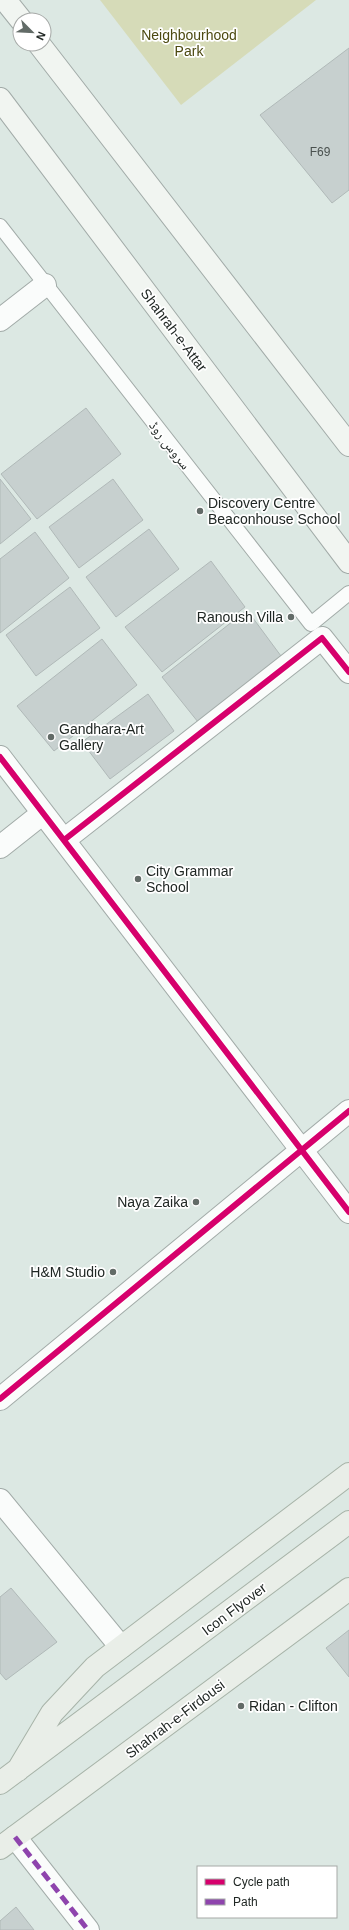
<svg xmlns="http://www.w3.org/2000/svg" width="349" height="1930" viewBox="0 0 349 1930" font-family="Arial,'Noto Naskh Arabic',sans-serif">
<rect width="100%" height="100%" fill="#dce8e3"/>
<path fill="#d6dbb8" d="M100 0H316L181 105Z"/>
<path fill="#c7d0cf" stroke="#b0b9b8" d="M349 48V190L332 203 260 115Z
M86 408 121 454 37 519 1 474Z
M0 479 31 519 0 544Z
M113 479 143 520 79 568 49 527Z
M149 529 179 569 116 617 86 577Z
M35 532 69 578 0 633V559Z
M211 561 245 607 162 672 125 627Z
M70 587 100 628 36 676 6 635Z
M247 610 281 656 198 722 162 677Z
M102 639 137 685 54 751 17 706Z
M148 694 174 731 110 779 82 742Z
M11 1588 57 1642 6 1680 0 1673V1597Z
M349 1630V1677L326 1648Z
M16 1907 34 1930H0V1921Z"/>
<g fill="none" stroke-linecap="round" stroke-linejoin="round">
<defs>
<path id="service" d="M0 226 311 624 349 593"/>
<path id="minor" d="M0 320 45 285
M0 757 349 1212
M64 840 322 638 349 672
M0 847 43 813
M0 1399 349 1111
M0 1500 121 1647
M15 1837 88 1930"/>
<path id="secondary" d="M5 0 21 20
M39 44 349 445
M0 99 349 562"/>
<path id="primary" d="M18 1770 52 1713 95 1667 349 1474
M0 1783 349 1522
M0 1848 349 1589"/>
</defs>
<use href="#service" stroke="#a2aba8" stroke-width="16"/>
<use href="#minor" stroke="#a2aba8" stroke-width="24"/>
<use href="#secondary" stroke="#a2aba8" stroke-width="24"/>
<use href="#primary" stroke="#a7b3a8" stroke-width="24"/>
<use href="#service" stroke="#fafcfb" stroke-width="14"/>
<use href="#minor" stroke="#fafcfb" stroke-width="22"/>
<use href="#secondary" stroke="#f1f5f1" stroke-width="22"/>
<use href="#primary" stroke="#e9eee8" stroke-width="22"/>
<path stroke="#8e44ad" stroke-width="5" stroke-dasharray="10 5" stroke-linecap="butt" d="M15 1837 88 1930"/>
<defs>
<path id="cycleway" d="M0 757 349 1212
M64 840 322 638 349 672
M0 1399 349 1111"/>
</defs>
<use href="#cycleway" stroke="#fff" stroke-width="8"/>
<use href="#cycleway" stroke="#d6006c" stroke-width="6"/>
</g>
<g fill="#626b67" stroke="#fff" stroke-width="1.5">
<circle cx="200" cy="511" r="4"/>
<circle cx="291" cy="617" r="4"/>
<circle cx="51" cy="737" r="4"/>
<circle cx="138" cy="879" r="4"/>
<circle cx="196" cy="1202" r="4"/>
<circle cx="113" cy="1272" r="4"/>
<circle cx="241" cy="1706" r="4"/>
</g>
<g text-anchor="middle" stroke-width="3.5" stroke-linejoin="round" paint-order="stroke">
<g font-size="12" fill="#4a514f">
<text x="320" y="156">F69</text>
</g>
<g font-size="14" fill="#4c4910" stroke="#fff">
<text x="189" y="40">Neighbourhood<tspan x="189" dy="16">Park</tspan></text>
</g>
<g font-size="14" fill="#202724" stroke="#fff">
<text transform="translate(174 330) rotate(53)" y="5">Shahrah-e-Attar</text>
<text transform="translate(170 445) rotate(52)" y="5">سروس روڈ</text>
<text transform="translate(234 1609) rotate(-37)" y="5">Icon Flyover</text>
<text transform="translate(175 1719) rotate(-37)" y="5">Shahrah-e-Firdousi</text>
</g>
<g font-size="14" fill="#202724" stroke="#fff" text-anchor="start">
<text x="208" y="508">Discovery Centre<tspan x="208" dy="16">Beaconhouse School</tspan></text>
<text x="283" y="622" text-anchor="end">Ranoush Villa</text>
<text x="59" y="734">Gandhara-Art<tspan x="59" dy="16">Gallery</tspan></text>
<text x="146" y="876">City Grammar<tspan x="146" dy="16">School</tspan></text>
<text x="188" y="1207" text-anchor="end">Naya Zaika</text>
<text x="105" y="1277" text-anchor="end">H&amp;M Studio</text>
<text x="249" y="1711">Ridan - Clifton</text>
</g>
</g>
<rect x="197" y="1866" width="140" height="52" fill="#ffffff" stroke="#a6a9a7"/>
<rect x="205" y="1879" width="20" height="6" fill="#d6006c" stroke="#a6a9a7"/>
<text x="233" y="1886" font-size="12" fill="#202724">Cycle path</text>
<rect x="205" y="1899" width="20" height="6" fill="#8e44ad" stroke="#a6a9a7"/>
<text x="233" y="1906" font-size="12" fill="#202724">Path</text>
<g transform="translate(32 32) rotate(114)"><circle r="19" fill="#ffffff" stroke="#a6a9a7"/>
<path d="M0-3L7 15L0 10L-7 15Z" fill="#626b67"/>
<text y="-6" font-size="11" font-weight="bold" text-anchor="middle" fill="#202724">N</text>
</g>
</svg>
